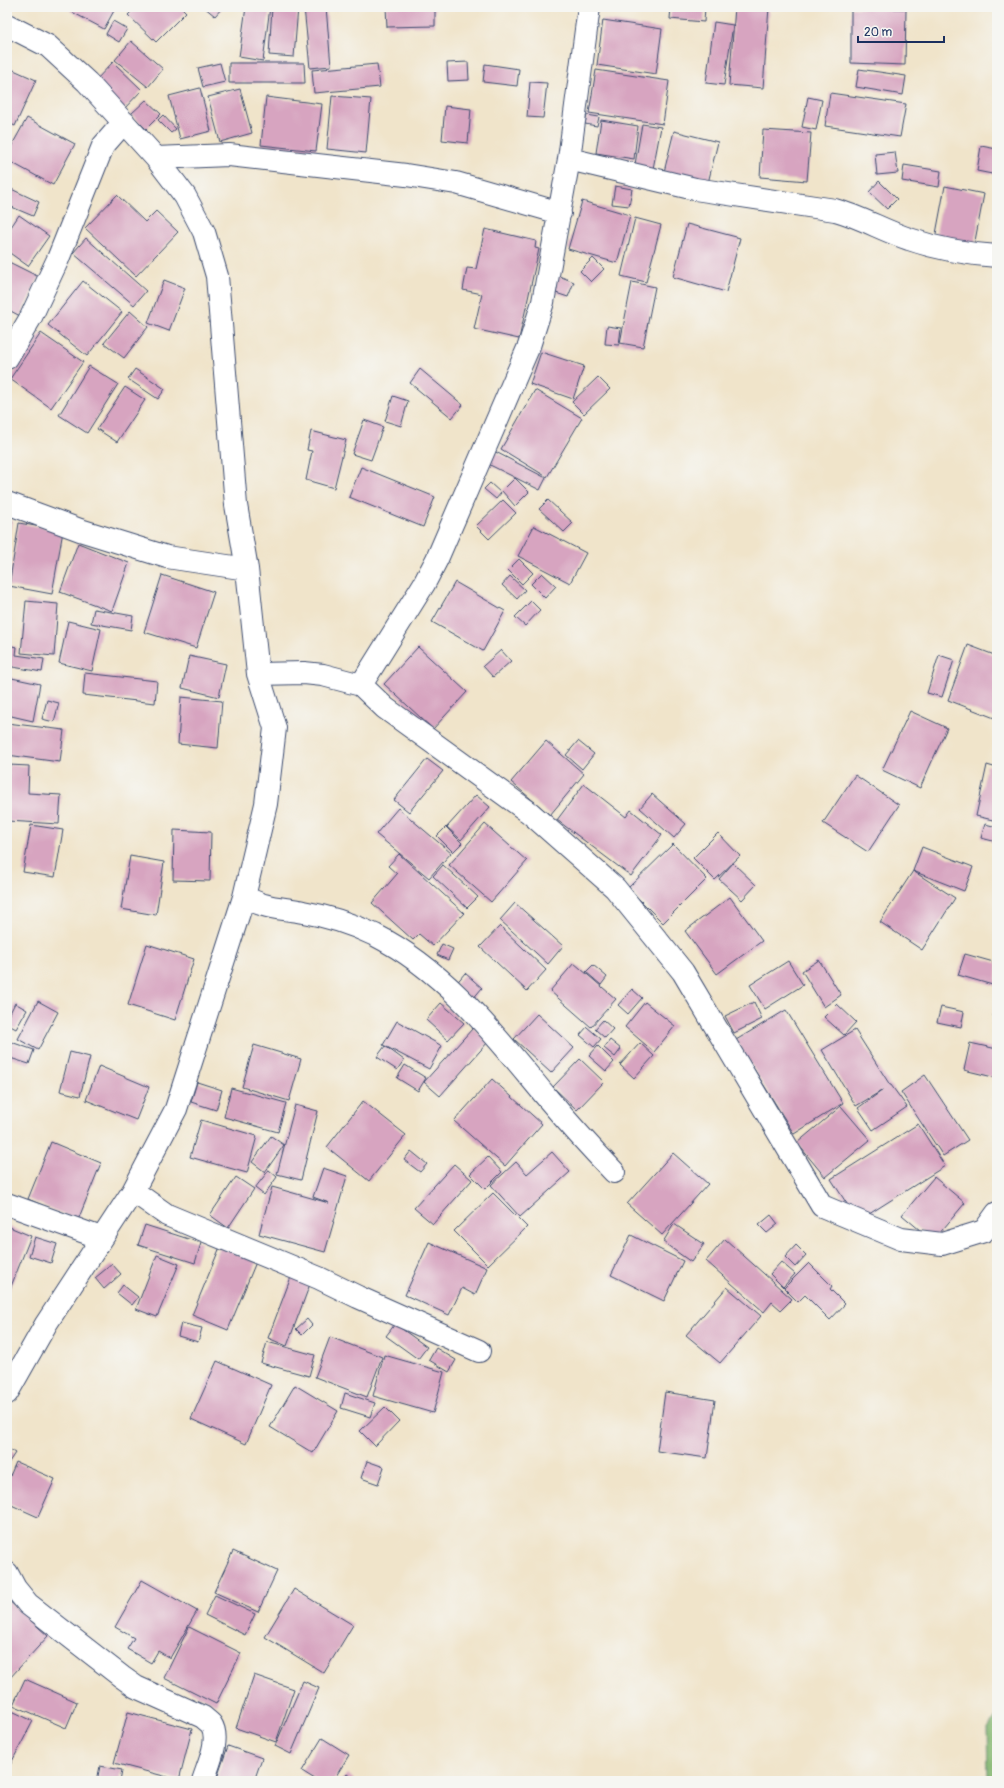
<svg xmlns="http://www.w3.org/2000/svg" width="1004" height="1788" viewBox="0 0 1004 1788" font-family="Pangolin,sans-serif">
<rect width="100%" height="100%" fill="#f6f6f2"/>
<filter id="ink" filterUnits="userSpaceOnUse"><feTurbulence type="fractalNoise" baseFrequency=".025" numOctaves="2"/><feDisplacementMap in="SourceGraphic" scale="8" xChannelSelector="R" yChannelSelector="G"/><feConvolveMatrix kernelMatrix="1 2 1 2 8 2 1 2 1" color-interpolation-filters="sRGB"/></filter>
<filter id="wash" filterUnits="userSpaceOnUse"><feTurbulence type="fractalNoise" baseFrequency=".012" numOctaves="4" result="noise"/><feDisplacementMap in="SourceGraphic" scale="16" xChannelSelector="R" yChannelSelector="G"/><feGaussianBlur stdDeviation="0.9" result="paint"/><feColorMatrix in="noise" values="0 0 0 0 0 0 0 0 0 0 0 0 0 0 0 0 0 1.4 0 .05"/><feComposite in="paint" operator="in"/></filter>
<g filter="url(#wash)">
<rect width="100%" height="100%" fill="#f0e4ca"/>
<path fill="#86b872" stroke="#507468" d="M997 1717V1781H988L987 1728Z"/>
<g id="blocks">
<path fill="#d7a4c0" d="M72 7H116L104 29 70 11Z
M136 7H181L186 12 156 42 128 15Z
M204 7H223L215 16Z
M246 7H270L263 61 239 57Z
M272 7H298L294 57 269 55Z
M304 7H326L331 66 310 68Z
M386 7H435V26L387 27Z
M671 7H705L704 22 670 19Z
M735 7H769L763 88 729 85Z
M851 8 906 9 905 65 851 63Z
M603 20 662 29 656 74 597 65Z
M113 21 127 29 119 42 106 34Z
M714 22 733 25 724 85 706 83Z
M131 41 163 69 148 87 115 60Z
M113 62 142 90 123 110 94 82Z
M468 62 469 80 448 81 447 63Z
M220 63 225 82 203 87 198 68Z
M229 63H304L305 83H229Z
M377 64 380 87 314 93 312 70Z
M485 64 519 69 517 86 483 82Z
M7 67 36 80 15 126 7 122Z
M859 69 906 76 903 95 856 87Z
M596 70 669 81 663 124 589 113Z
M530 82 547 83 543 118 527 117Z
M200 88 211 131 180 139 169 96Z
M240 89 252 133 220 142 208 97Z
M830 93 906 104 900 137 825 126Z
M332 96 371 99 366 153 327 149Z
M266 97 322 104 316 151 261 145Z
M808 97 822 100 816 130 802 127Z
M146 100 161 114 146 129 131 114Z
M445 106 471 109 468 143 442 140Z
M163 115 176 129 171 133 158 120Z
M587 115 599 117 597 126 585 124Z
M27 118 75 144 53 185 7 160V154Z
M601 120 638 126 634 159 596 153Z
M642 124 661 127 652 174 634 170Z
M7 129 10 131 7 139Z
M763 130 811 133 807 181 760 177Z
M674 131 718 142 708 183 664 172Z
M981 146 997 149V175L977 171Z
M895 152 898 173 877 175 875 154Z
M904 165 941 171 939 187 902 181Z
M879 181 897 199 887 209 869 192Z
M615 186 632 189 629 206 612 204Z
M945 186 984 194 974 246 935 239Z
M7 187 39 202 33 216 7 205Z
M117 195 145 222 156 211 178 232 136 276 85 228Z
M582 201 630 215 617 263 568 249Z
M19 215 49 236 28 266 7 251V233Z
M635 218 661 225 646 282 621 276Z
M687 224 740 238 726 292 673 277Z
M485 229 536 241 535 248 539 249 519 339 474 329 482 294 463 290 467 268 476 269Z
M86 238 146 291 134 305 73 253Z
M593 258 604 269 591 282 580 271Z
M7 261 39 277 20 316 7 309Z
M559 276 574 282 568 297 553 292Z
M164 280 185 288 169 331 148 323Z
M83 281 122 312 87 356 48 325Z
M632 282 655 287 643 347 620 343Z
M130 311 148 327 124 358 104 343Z
M607 326 621 328 619 345 605 344Z
M41 333 83 362 51 408 10 379Z
M541 352 584 366 573 399 530 384Z
M89 366 118 384 87 433 59 415Z
M135 369 165 389 158 399 128 379Z
M420 369 463 405 452 418 410 383Z
M598 377 610 389 584 414 572 402Z
M125 387 145 400 117 442 97 429Z
M535 390 582 418 547 477 501 449Z
M393 396 408 401 401 426 385 421Z
M364 420 383 427 371 460 352 454Z
M311 431 346 440 334 488 306 480 312 451 307 450Z
M490 449 546 478 540 490 484 462Z
M361 467 435 497 423 527 349 497Z
M515 478 529 492 515 506 502 491Z
M490 483 501 493 496 499 484 489Z
M503 500 516 513 489 539 476 526Z
M548 500 573 523 564 532 539 509Z
M7 520 12 521 8 541H7Z
M19 523 63 531 52 594 9 586Z
M534 526 586 553 570 583 518 556Z
M78 543 129 563 112 611 60 592Z
M519 559 533 573 522 584 508 570Z
M542 573 556 586 545 598 531 584Z
M162 575 214 592 196 648 144 632Z
M510 576 525 590 517 599 502 585Z
M455 582 505 611 483 651 432 622Z
M26 601 58 604 54 656 21 653Z
M531 601 540 610 525 626 515 617Z
M94 609 133 616 131 630 91 623Z
M68 621 101 629 92 671 59 663Z
M7 645 17 647 16 655 44 659 42 672 7 666Z
M968 645 997 656V719L948 700Z
M418 647 467 692 433 729 384 684Z
M501 650 511 661 493 677 483 666Z
M939 655 954 660 942 697 927 693Z
M189 656 226 664 219 697 182 688Z
M85 673 157 681 155 703 83 695Z
M7 677 40 684 33 721 7 715Z
M181 697 222 701 218 748 178 744Z
M47 700 59 703 54 722 42 719Z
M910 711 947 728 920 788 882 770Z
M7 723 64 730 60 762 7 755Z
M546 741 584 774 550 815 511 782Z
M578 741 594 754 582 769 566 755Z
M427 759 443 771 409 812 394 800Z
M9 765 29 766 28 793 61 795 59 824 7 821Z
M987 765 997 768V821L976 816Z
M855 775 899 805 868 852 823 823Z
M584 784 626 817 631 810 662 835 631 876 557 820Z
M652 794 686 824 674 838 640 808Z
M476 795 490 807 461 840 447 827Z
M398 808 451 853 429 878 376 834Z
M485 824 527 861 491 902 449 865Z
M985 824 997 827V842L981 838Z
M31 825 63 830 55 877 23 872Z
M446 827 462 843 453 852 437 836Z
M174 830 211 832 210 881 173 880Z
M718 833 740 856 715 880 693 858Z
M673 844 707 879 663 923 628 888Z
M922 847 973 867 964 891 913 871Z
M399 854 464 913 433 946 419 934 413 940 372 903 397 874 388 866Z
M130 856 164 862 156 915 121 909Z
M733 863 756 885 742 900 719 879Z
M443 865 478 897 467 908 433 876Z
M913 871 955 898 922 950 880 922Z
M730 897 762 941 717 974 685 931Z
M515 903 563 946 548 964 500 920Z
M500 926 546 970 527 991 480 947Z
M147 944 194 959 175 1020 128 1005Z
M442 944 453 949 448 960 437 955Z
M965 954 997 963 996 986 958 975Z
M819 960 841 995 824 1007 802 971Z
M788 961 803 985 765 1009 750 985Z
M574 963 616 999 591 1027 550 991Z
M593 965 607 977 601 985 586 972Z
M465 973 482 988 472 1000 455 985Z
M632 989 642 998 628 1014 618 1005Z
M38 1001 58 1012 38 1050 18 1039Z
M645 1002 675 1026 654 1052 625 1027Z
M754 1002 762 1019 734 1033 725 1016Z
M15 1003 27 1010 16 1029 7 1024V1019Z
M441 1003 464 1023 448 1040 426 1020Z
M997 1003V1017L993 1016Z
M837 1004 856 1022 844 1035 824 1017Z
M941 1007 964 1012 961 1027 937 1022Z
M786 1010 843 1103 794 1134 736 1040Z
M537 1014 574 1048 551 1073 514 1039Z
M603 1020 613 1029 605 1038 595 1029Z
M397 1021 442 1046 429 1069 383 1045Z
M587 1027 601 1039 594 1047 580 1035Z
M473 1028 488 1042 440 1096 424 1082Z
M855 1030 890 1085H891L907 1107 873 1130 858 1108 883 1090 856 1106 822 1050Z
M610 1040 621 1049 615 1057 604 1048Z
M11 1042 34 1050 29 1064 7 1057Z
M640 1043 654 1056 634 1078 620 1065Z
M970 1043 997 1049V1078L964 1070Z
M254 1045 301 1059 289 1101 242 1087Z
M385 1046 404 1060 397 1070 377 1057Z
M598 1046 614 1062 606 1071 589 1056Z
M70 1052 90 1057 80 1096 60 1091Z
M580 1059 604 1082 577 1110 553 1087Z
M405 1065 426 1078 418 1091 397 1078Z
M99 1066 149 1087 136 1120 86 1100Z
M925 1075 968 1140 943 1156 901 1092Z
M492 1079 542 1124 505 1166 454 1121Z
M197 1082 222 1090 216 1110 191 1102Z
M231 1088 286 1103 278 1132 224 1117Z
M363 1101 406 1135 369 1181 327 1147Z
M295 1105 318 1111 301 1180 277 1174Z
M841 1106 870 1140 825 1177 797 1143Z
M201 1120 257 1136 247 1173 190 1157Z
M918 1124 945 1166 858 1221 831 1179Z
M271 1136 284 1145 265 1172 252 1162Z
M51 1142 101 1163 78 1220 28 1199Z
M411 1151 427 1164 420 1172 404 1160Z
M552 1152 570 1172 520 1217 491 1185 516 1162 527 1174Z
M673 1153 708 1184 662 1235 627 1204Z
M488 1157 502 1172 485 1189 470 1174Z
M454 1164 472 1180 433 1224 414 1208Z
M323 1168 347 1176 325 1252 259 1234 272 1187 329 1203 313 1197Z
M269 1170 277 1177 264 1195 255 1188Z
M236 1177 254 1189 228 1228 210 1215Z
M934 1177 965 1203 933 1241 902 1215Z
M493 1193 527 1227 488 1265 454 1231Z
M771 1215 778 1224 767 1233 759 1225Z
M674 1224 704 1244 691 1262 663 1242Z
M145 1225 201 1243 195 1263 138 1245Z
M7 1226 31 1236 10 1289 7 1288Z
M631 1235 683 1261 664 1301 611 1275Z
M35 1237 57 1244 51 1263 29 1256Z
M725 1239 792 1299 781 1310 772 1302 764 1312 706 1261Z
M429 1242 487 1268 475 1295 462 1288 449 1315 405 1295Z
M796 1245 806 1255 795 1267 785 1257Z
M220 1247 256 1262 228 1330 192 1315Z
M157 1255 179 1264 157 1317 136 1309Z
M781 1262 795 1274 783 1287 770 1274Z
M809 1263 832 1286 830 1289 845 1304 830 1320 805 1295 798 1302 784 1288Z
M112 1264 121 1274 104 1289 95 1278Z
M291 1277 310 1284 287 1346 268 1338Z
M123 1285 138 1297 132 1305 117 1293Z
M727 1287 761 1316 720 1363 686 1335Z
M307 1319 312 1325 302 1335 296 1329Z
M181 1323 202 1328 198 1342 178 1336Z
M395 1324 427 1347 418 1359 386 1336Z
M330 1337 382 1357 367 1397 315 1377Z
M267 1342 315 1355 309 1376 261 1363Z
M436 1348 456 1360 449 1372 429 1360Z
M384 1355 444 1372 433 1413 373 1396Z
M217 1361 271 1385 246 1444 191 1419Z
M295 1385 338 1411 313 1453 270 1427Z
M665 1392 715 1400 707 1458 657 1451Z
M345 1393 375 1403 370 1417 341 1408Z
M385 1407 399 1421 375 1446 360 1431Z
M7 1448 15 1453 7 1465Z
M367 1461 384 1467 378 1484 361 1478Z
M16 1462 55 1479 38 1517 7 1503V1483Z
M233 1551 277 1571 258 1612 214 1592Z
M142 1580 197 1611 170 1658 158 1651 151 1663 127 1649 134 1638 115 1627Z
M294 1589 353 1625 324 1673 265 1637Z
M215 1595 255 1614 245 1635 205 1615Z
M7 1599 48 1636 9 1679 7 1677Z
M189 1627 241 1653 216 1704 164 1678Z
M254 1675 294 1689 276 1742 236 1728Z
M25 1679 77 1702 66 1728 13 1705Z
M303 1681 319 1688 291 1754 275 1746Z
M10 1710 33 1721 7 1771V1715Z
M128 1712 192 1729 179 1780 114 1763Z
M322 1738 349 1755 333 1781H318L302 1771Z
M228 1746 262 1758 254 1781H216Z
M100 1766 122 1770 120 1781H97Z
M347 1774 355 1780 354 1781H341Z"/>
</g>
</g>
<g filter="url(#ink)">
<use href="#blocks" fill-opacity="0" stroke="#3b4a6e" stroke-width="1"/>
<g fill="none" stroke-linecap="round" stroke-linejoin="round">
<defs>
<path id="street" d="M7 25 48 46 87 82 156 158 185 196 204 232 217 276 236 505 247 569 258 674 275 728 266 804 244 897 176 1109 133 1191 46 1324 7 1393
M156 158 229 155 406 175 456 183 560 213
M569 159 695 189 835 210C861 217 884 231 909 239 938 249 967 254 997 256
M7 358 31 317 58 259 103 146 124 122
M7 503 80 530 167 557 247 569
M258 674 304 673 323 675 361 685 385 708 530 813 615 888 683 972 822 1206 901 1239 942 1244 984 1231 997 1213
M361 685 424 584 437 559 529 346 543 302 569 159 589 7
M244 897C251 900 257 903 264 905 276 909 290 909 303 912 327 916 352 924 375 935 448 972 498 1039 549 1100 570 1125 592 1149 614 1172
M133 1191 167 1215 319 1278 358 1297 479 1351
M7 1204 101 1238
M7 1573 15 1588 28 1604 122 1677 136 1687 203 1717C205 1719 209 1722 211 1724 221 1739 208 1765 203 1781"/>
</defs>
<use href="#street" stroke="#3b4a6e" stroke-width="24"/>
<use href="#street" stroke="#fff" stroke-width="22"/>
</g>
</g>
<rect width="1004" height="1788" fill="none" stroke="#f6f6f2" stroke-width="24"/>
<path d="M858 36v6h86v-6" fill="none" stroke="#1b2f5e" stroke-width="2"/>
<text x="864" y="36" font-size="12" fill="#1b2f5e" stroke="#f6f6f2" stroke-width="3" paint-order="stroke">20 m</text>
</svg>
